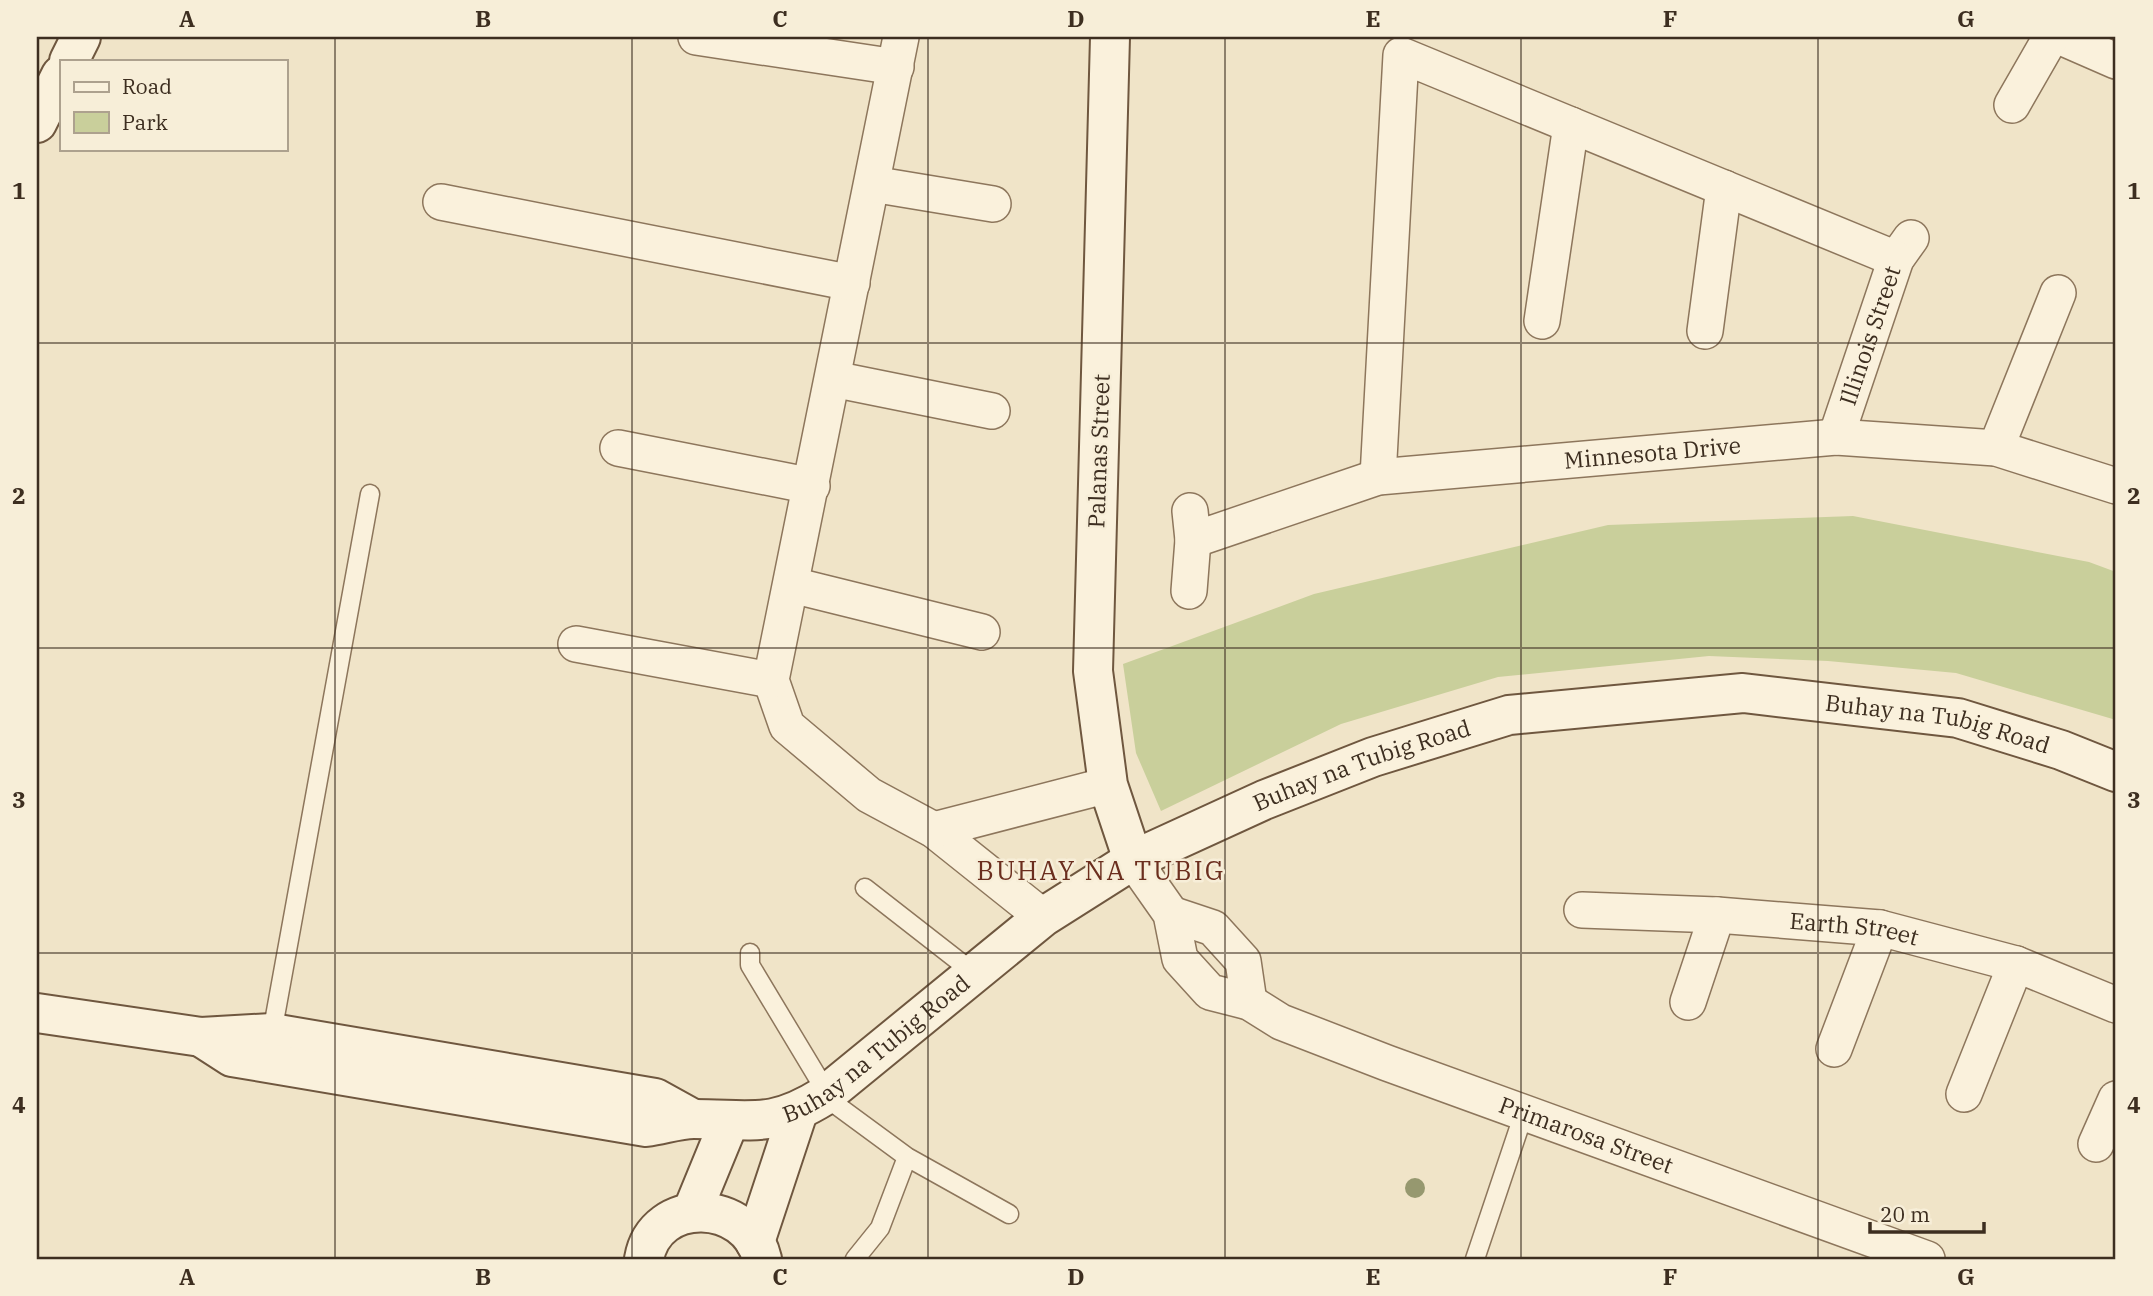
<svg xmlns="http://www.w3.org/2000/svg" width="2153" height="1296" viewBox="0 0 2153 1296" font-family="'IBM Plex Serif',serif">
<rect width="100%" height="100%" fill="#f0e4c8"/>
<path fill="#c9cf9b" d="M1853 516 2089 562 2116 572V720L1956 673 1828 661 1709 656 1498 677 1341 724 1161 811 1136 753 1123 664 1314 594 1608 525Z"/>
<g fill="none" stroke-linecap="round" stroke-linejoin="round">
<defs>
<path id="lane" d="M865 888 974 973
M750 953V965L827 1093
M272 1033 370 494
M824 1096 907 1157 1009 1214
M855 1259 880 1228 907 1157
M1475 1259 1524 1113"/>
<g id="street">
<path d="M696 37 896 67"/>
<path d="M901 37 771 680 787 726 869 795 934 830 1043 917"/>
<path d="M2061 37 2116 61"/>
<path d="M2012 105 2051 37"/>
<path d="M872 184 993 204"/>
<path d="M441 202 852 283"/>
<path d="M1542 321 1571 125"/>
<path d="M1705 331 1724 188"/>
<path d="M833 379 992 411"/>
<path id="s1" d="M1836 437 1896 259 1911 238"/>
<path d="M618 448 812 486"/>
<path d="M1996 448 2058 293"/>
<path d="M1378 477 1401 55 1896 259"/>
<path id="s2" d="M1190 511 1193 540 1378 477 1836 437 1996 448 2116 486"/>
<path d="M792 585 982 632"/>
<path d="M1189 591 1193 540"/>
<path d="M576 644 771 680"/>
<path d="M934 830 1108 785"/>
<path id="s3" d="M1133 860 1171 914 1180 959 1210 992 1249 1002 1281 1022 1387 1063 1927 1259"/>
<path id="s4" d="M1582 910 1717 915 1880 928 2016 964 2116 1005"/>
<path d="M1171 914 1213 928 1243 961 1249 1002"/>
<path d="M1688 1002 1717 915"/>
<path d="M1834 1049 1880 928"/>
<path d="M1964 1094 2016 964"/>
<path d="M2096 1144 2116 1099"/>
</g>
<g id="secondary">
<path d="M1110 37 1093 671 1108 785 1133 860"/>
<path d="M69 61 81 37"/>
<path d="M37 123 61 75"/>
<path d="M37 1013 201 1037 272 1033 655 1098 693 1119"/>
<path id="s5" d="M201 1037 232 1057 646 1127C662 1125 679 1119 694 1119 752 1119 771 1129 824 1096L1043 917 1133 860 1264 800 1373 757 1509 715 1743 693 1958 718 2061 750 2116 772"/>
<path d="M692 1212 729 1122"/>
<path d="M755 1242 798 1112"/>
<path d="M644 1259C655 1195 748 1199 762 1259"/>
</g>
</defs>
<use href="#lane" stroke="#8d765c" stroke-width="21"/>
<use href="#street" stroke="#8d765c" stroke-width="38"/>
<use href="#secondary" stroke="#6f573f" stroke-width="42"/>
<use href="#lane" stroke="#faf1dc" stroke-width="18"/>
<use href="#street" stroke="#faf1dc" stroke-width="35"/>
<use href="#secondary" stroke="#faf1dc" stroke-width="38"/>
</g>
<circle fill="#96986f" cx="1415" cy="1188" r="10"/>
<path fill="none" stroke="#3d2e20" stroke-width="2" stroke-opacity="0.55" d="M335 37V1259M632 37V1259M928 37V1259M1225 37V1259M1521 37V1259M1818 37V1259M37 343H2116M37 648H2116M37 953H2116"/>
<g text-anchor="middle" stroke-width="5" stroke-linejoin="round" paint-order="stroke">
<g font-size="23" fill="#3d2e20" stroke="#f7eed8">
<text dy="8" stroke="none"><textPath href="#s1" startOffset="107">Illinois Street</textPath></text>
<text transform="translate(1099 451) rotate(-88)" y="8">Palanas Street</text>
<text dy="8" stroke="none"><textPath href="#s2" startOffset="500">Minnesota Drive</textPath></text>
<text dy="8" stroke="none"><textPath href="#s5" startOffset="1866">Buhay na Tubig Road</textPath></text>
<text dy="8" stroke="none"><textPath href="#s5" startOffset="1278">Buhay na Tubig Road</textPath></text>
<text dy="8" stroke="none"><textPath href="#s4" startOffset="273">Earth Street</textPath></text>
<text dy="8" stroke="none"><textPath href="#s5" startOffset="710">Buhay na Tubig Road</textPath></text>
<text dy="8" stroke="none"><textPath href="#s3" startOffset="560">Primarosa Street</textPath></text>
</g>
<g font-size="26" letter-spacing="2" fill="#6b2e1e" stroke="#f7eed8">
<text x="1101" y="880">BUHAY NA TUBIG</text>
</g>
</g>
<rect width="2153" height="1296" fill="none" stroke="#f7eed8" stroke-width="77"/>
<rect x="60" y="60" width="228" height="91" fill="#f7eed8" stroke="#ada18e" stroke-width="2"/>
<rect x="74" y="82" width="35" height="10" fill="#faf1dc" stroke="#ada18e" stroke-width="2"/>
<text x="122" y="94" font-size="21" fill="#3d2e20">Road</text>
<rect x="74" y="112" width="35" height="21" fill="#c9cf9b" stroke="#ada18e" stroke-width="2"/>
<text x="122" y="130" font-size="21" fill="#3d2e20">Park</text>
<path d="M1870 1222v10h114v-10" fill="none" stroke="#3d2e20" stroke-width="3.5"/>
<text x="1880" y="1222" font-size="21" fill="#3d2e20" stroke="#f7eed8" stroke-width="5" paint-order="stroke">20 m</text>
<rect x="38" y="38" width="2076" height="1220" fill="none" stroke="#3d2e20" stroke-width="2.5"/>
<g font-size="23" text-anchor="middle" font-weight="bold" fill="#3d2e20">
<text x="187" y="27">A</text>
<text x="483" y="27">B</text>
<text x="780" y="27">C</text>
<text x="1076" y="27">D</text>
<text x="1373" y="27">E</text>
<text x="1670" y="27">F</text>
<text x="1966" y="27">G</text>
<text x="19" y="199">1</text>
<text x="2134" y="199">1</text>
<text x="19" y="504">2</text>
<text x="2134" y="504">2</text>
<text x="19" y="808">3</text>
<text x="2134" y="808">3</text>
<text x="19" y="1113">4</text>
<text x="2134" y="1113">4</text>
<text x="187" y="1285">A</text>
<text x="483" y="1285">B</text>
<text x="780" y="1285">C</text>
<text x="1076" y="1285">D</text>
<text x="1373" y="1285">E</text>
<text x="1670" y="1285">F</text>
<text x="1966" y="1285">G</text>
</g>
</svg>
